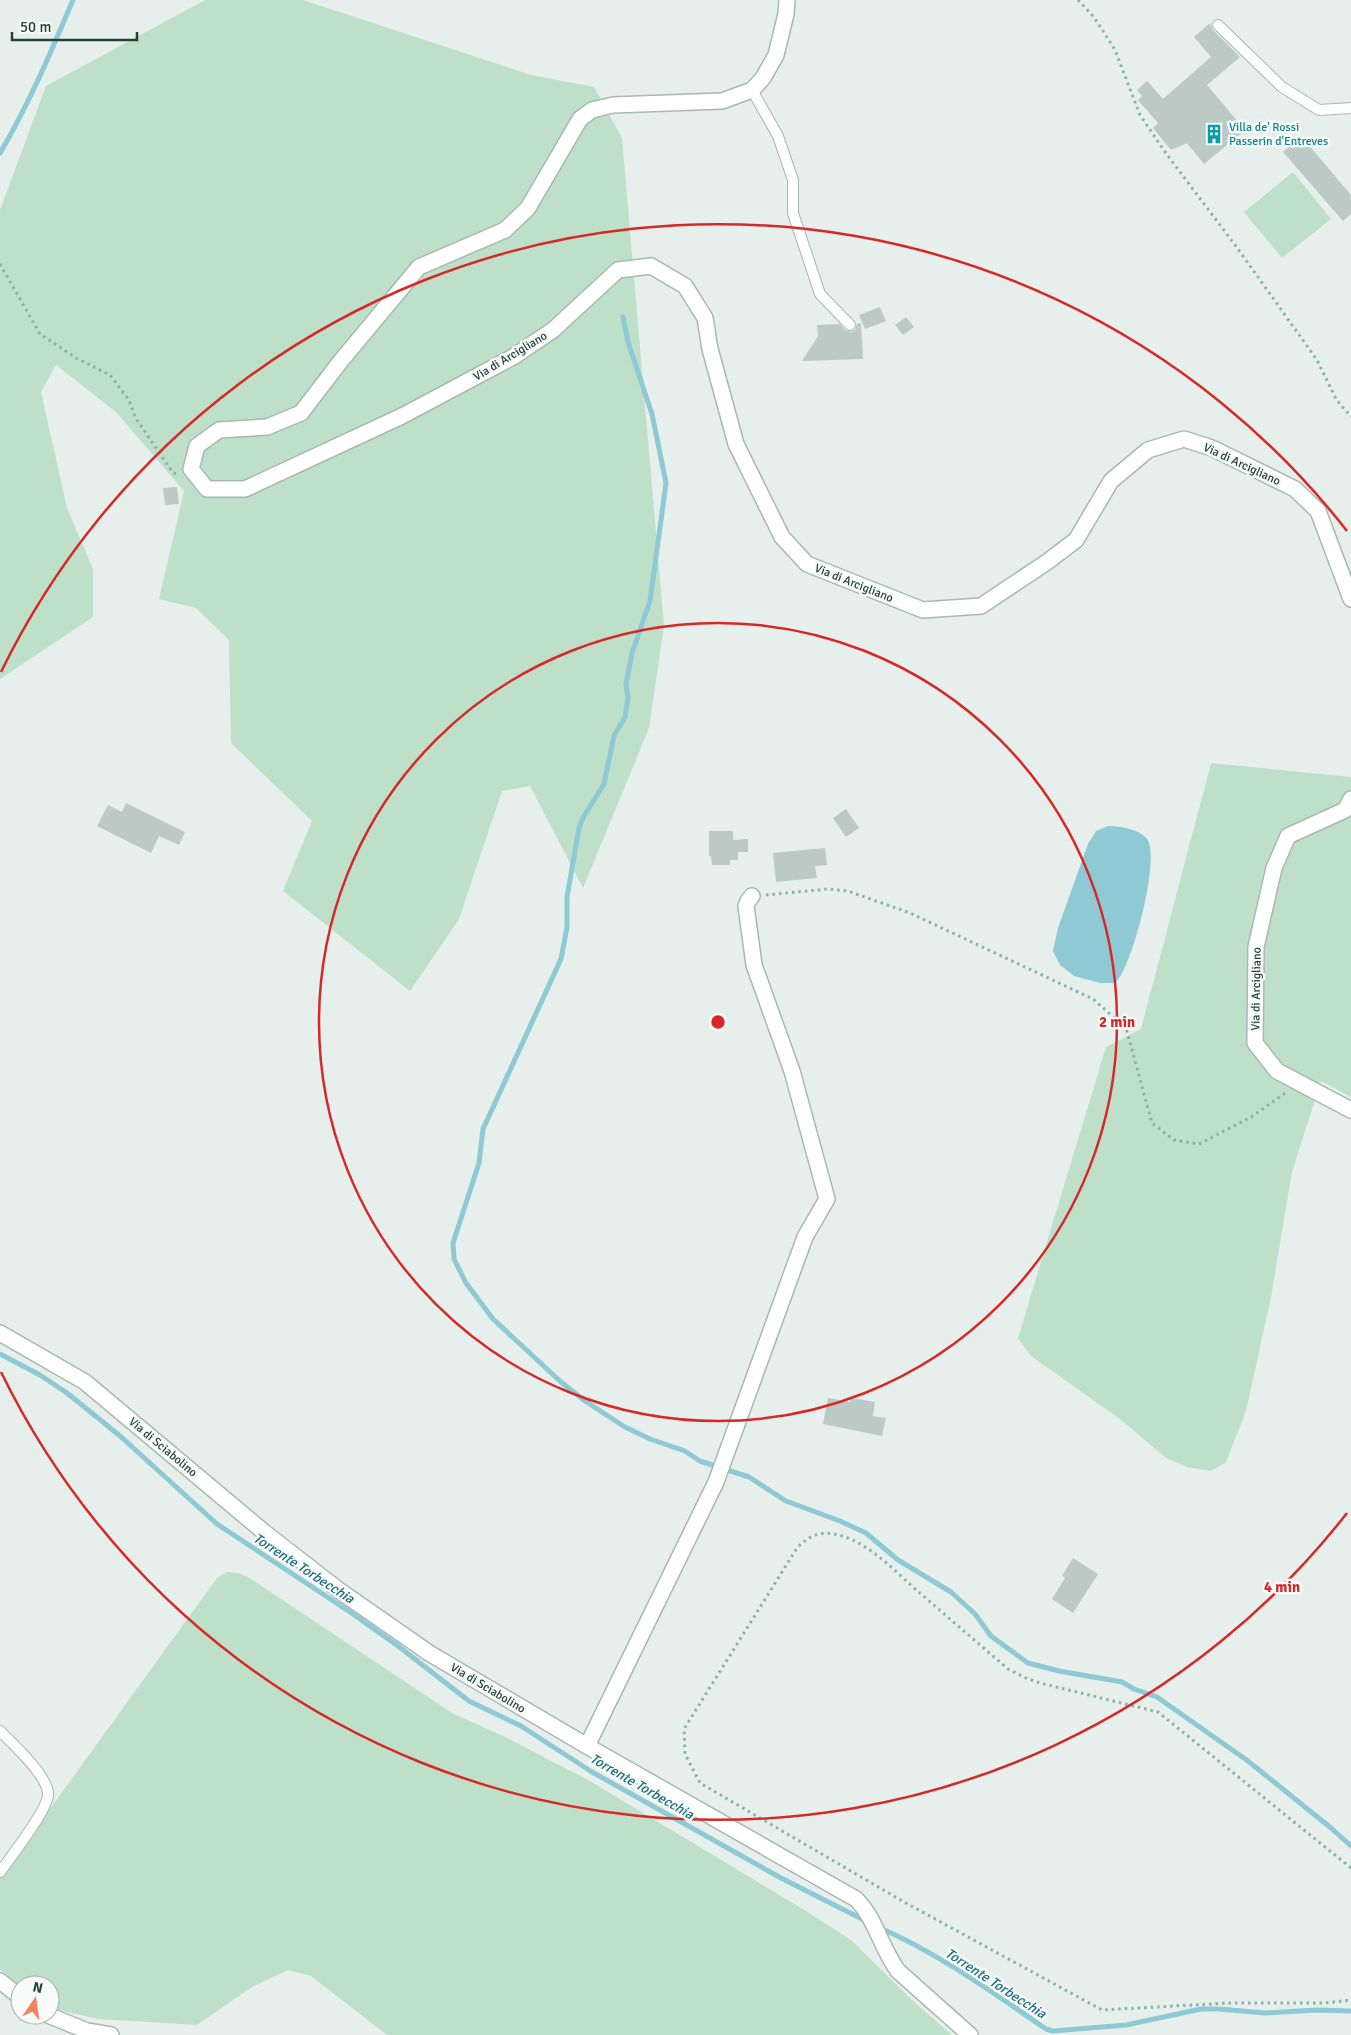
<svg xmlns="http://www.w3.org/2000/svg" width="1351" height="2035" viewBox="0 0 1351 2035" font-family="Signika,sans-serif">
<rect width="100%" height="100%" fill="#e6efeb"/>
<path fill="#bfe0c8" d="M205 0H303L531 75 594 87 622 138 664 626 649 728 583 888 530 786 502 791 459 919 410 991 283 891 312 821 231 743 229 640 196 608 159 599 184 491 116 412 56 365 41 392 67 508 93 569V617L0 679V210L46 86Z
M1293 172 1331 219 1282 258 1244 212Z
M1211 763 1351 777V1097L1321 1081 1292 1172 1271 1297 1246 1411 1226 1462 1211 1471 1187 1467 1166 1458 1120 1419 1031 1356 1018 1338 1106 1047 1141 1029Z
M227 1572 238 1573 248 1577 452 1713 503 1736 590 1781 806 1911 851 1940 914 2002 952 2035H387L311 1976 288 1970 252 1987 197 2025 98 2019 59 2010 50 2006V1985L20 1986 0 1969V1878L217 1578Z"/>
<path fill="#8ec9d4" d="M1108 826C1119 826 1139 829 1147 839 1161 857 1132 968 1115 983H1100L1074 976 1060 965 1053 951 1058 928 1088 844 1096 831Z"/>
<g fill="none" stroke-linecap="round" stroke-linejoin="round">
<path stroke="#8ec9d4" stroke-width="5" d="M0 153C29 104 51 52 73 0
M623 317 628 342 652 414 666 483 650 601 632 653 626 684 628 698 625 717 614 736 604 784 584 816 579 828 567 897V927L561 959 483 1129 479 1163 453 1243 454 1259 466 1283 493 1319 561 1382 585 1401 625 1427 650 1439 685 1451 700 1461 749 1477 786 1501 840 1521 866 1533 898 1560 951 1592 975 1614 991 1636 1028 1663 1059 1671 1122 1682 1134 1689 1157 1697 1248 1761 1331 1828 1351 1846
M0 1354 40 1375 67 1393 119 1435 217 1524 350 1612 398 1646 469 1701 521 1726 592 1772 781 1878 868 1922
M878 1927C938 1953 992 1992 1046 2029L1053 2031 1126 2025 1201 2009H1219L1265 2013 1316 2010 1351 2011"/>
</g>
<path fill="#bbcac4" d="M1210 23 1213 30 1240 57 1207 85 1245 130 1204 164 1187 143 1171 150 1153 128 1158 123 1138 100 1142 96 1137 90 1147 81 1163 99 1211 57 1194 37Z
M1301 136 1351 195V214L1343 221 1283 152Z
M880 307 886 321 865 329 859 315Z
M906 317 914 327 903 335 895 325Z
M861 323 863 359 802 361 818 336 817 325 840 324 845 330 851 332 855 330 857 324Z
M177 487 179 504 165 505 163 488Z
M126 803 185 832 179 845 159 836 151 853 97 826 108 805 122 812Z
M846 809 859 828 846 837 833 818Z
M709 831H733V840L748 839V852H738V860H730V865H712L711 856H709Z
M825 848 827 865 815 866 817 878 776 882 773 853Z
M828 1398 850 1402 851 1398 875 1402 873 1416 886 1418 882 1436 823 1424Z
M1073 1558 1098 1574 1073 1613 1052 1599 1065 1578 1062 1576Z"/>
<g fill="none" stroke-linecap="round" stroke-linejoin="round">
<defs>
<path id="lane" d="M1218 25 1282 87 1319 110 1351 108
M752 90 778 136 793 180V213L820 294 850 325
M0 1731C13 1744 48 1776 48 1794 49 1808 10 1858 0 1872"/>
<path id="street" d="M787 0 786 14 776 55 763 78 752 90 722 101 613 105 592 110 580 119 528 208 505 230 419 267 340 362 301 413 267 427 219 430 197 446 191 469 207 489H245L402 416 513 357 553 330 618 270 651 266 685 286 705 318 710 349 736 444 782 537 807 564 923 610 981 606 1047 562 1076 540 1111 481 1148 450 1184 439 1212 448 1295 489 1318 511 1351 599
M1351 799 1345 810 1288 836 1274 868 1256 947 1255 1043 1277 1071 1351 1110
M0 1333 85 1382 264 1532 340 1591 429 1653 587 1746 856 1899C876 1919 881 1948 898 1971L970 2035
M587 1746 716 1482 805 1237 827 1199 792 1071 754 965 746 906 748 901 752 896
M0 1981 20 1997
M48 2015 87 2031 111 2035"/>
</defs>
<use href="#lane" stroke="#a8b8b2" stroke-width="12"/>
<use href="#street" stroke="#a8b8b2" stroke-width="18"/>
<path stroke="#86b3a5" stroke-width="3" stroke-dasharray="2.5 4" stroke-linecap="butt" d="M1078 0 1094 17 1115 50 1140 115 1165 152 1238 249 1317 360 1336 399 1351 417
M0 264 40 334 76 358 110 375 129 400 135 417 173 473 179 474
M766 895 828 889 848 891 910 913 1093 999 1126 1028 1152 1123 1174 1140 1199 1144 1251 1117 1287 1092
M1351 1868 1158 1712 1040 1683 1028 1679 1008 1669C979 1644 950 1619 921 1594 896 1573 868 1540 834 1534 818 1531 808 1537 797 1548L684 1729 685 1754 700 1783 904 1902 1102 2010 1228 2003H1325L1351 2000"/>
<use href="#lane" stroke="#fff" stroke-width="10"/>
<use href="#street" stroke="#fff" stroke-width="15"/>
</g>
<g fill="none" stroke="#d62828" stroke-width="2.5">
<circle cx="718" cy="1022" r="399"/>
<path d="M1347 1513A798 798 0 0 1 1 1372M1 672A798 798 0 0 1 1347 531"/>
</g>
<defs>
<symbol id="building-bare" viewBox="-9 -9 18 18"><path d="M-4-6H4V6H1V3H-1V6H-4ZM-2.5-4.3h1.7v1.8h-1.7ZM.8-4.3h1.7v1.8H.8ZM-2.5-1h1.7V.8h-1.7ZM.8-1h1.7V.8H.8Z" fill="#0f9aa8" stroke="#f7fbf9" stroke-width="2.5" paint-order="stroke"/></symbol>
</defs>
<g fill-rule="evenodd">
<use href="#building-bare" x="1200" y="120" width="28" height="28"/>
</g>
<g text-anchor="middle" stroke-width="5" stroke-linejoin="round" paint-order="stroke">
<g font-size="12" fill="#0d838f" stroke="#f7fbf9" text-anchor="start">
<text x="1229" y="131">Villa de' Rossi<tspan x="1229" dy="14">Passerin d'Entreves</tspan></text>
</g>
<g font-size="12" fill="#24423a" stroke="#f7fbf9">
<text transform="translate(510 356) rotate(-31)" y="4">Via di Arcigliano</text>
<text transform="translate(1242 464) rotate(25)" y="4">Via di Arcigliano</text>
<text transform="translate(854 583) rotate(22)" y="4">Via di Arcigliano</text>
<text transform="translate(1256 989) rotate(-89)" y="4">Via di Arcigliano</text>
<text transform="translate(163 1447) rotate(40)" y="4">Via di Sciabolino</text>
<text transform="translate(488 1688) rotate(31)" y="4">Via di Sciabolino</text>
</g>
<g font-size="14" font-style="italic" fill="#1c6f80" stroke="#f7fbf9">
<text transform="translate(304 1568) rotate(33)" y="5">Torrente Torbecchia</text>
<text transform="translate(642 1786) rotate(30)" y="5">Torrente Torbecchia</text>
<text transform="translate(996 1983) rotate(33)" y="5">Torrente Torbecchia</text>
</g>
</g>
<circle cx="718" cy="1022" r="8" fill="#d62828" stroke="#f7fbf9" stroke-width="2.5"/>
<g font-size="15" text-anchor="middle" font-weight="bold" fill="#d62828" stroke="#f7fbf9" stroke-width="5" stroke-linejoin="round" paint-order="stroke">
<text x="1117" y="1027">2 min</text>
<text x="1282" y="1592">4 min</text>
</g>
<g transform="translate(35 2000) rotate(13)"><circle r="24" fill="#f7fbf9" stroke="#a3b1ad"/>
<path d="M0-4L9 19L0 12L-9 19Z" fill="#f4845f"/>
<text y="-8" font-size="14" font-weight="bold" text-anchor="middle" fill="#24423a">N</text>
</g>
<path d="M12 32v8h125v-8" fill="none" stroke="#24423a" stroke-width="2.5"/>
<text x="20" y="32" font-size="15" fill="#24423a" stroke="#f7fbf9" stroke-width="4" paint-order="stroke">50 m</text>
</svg>
